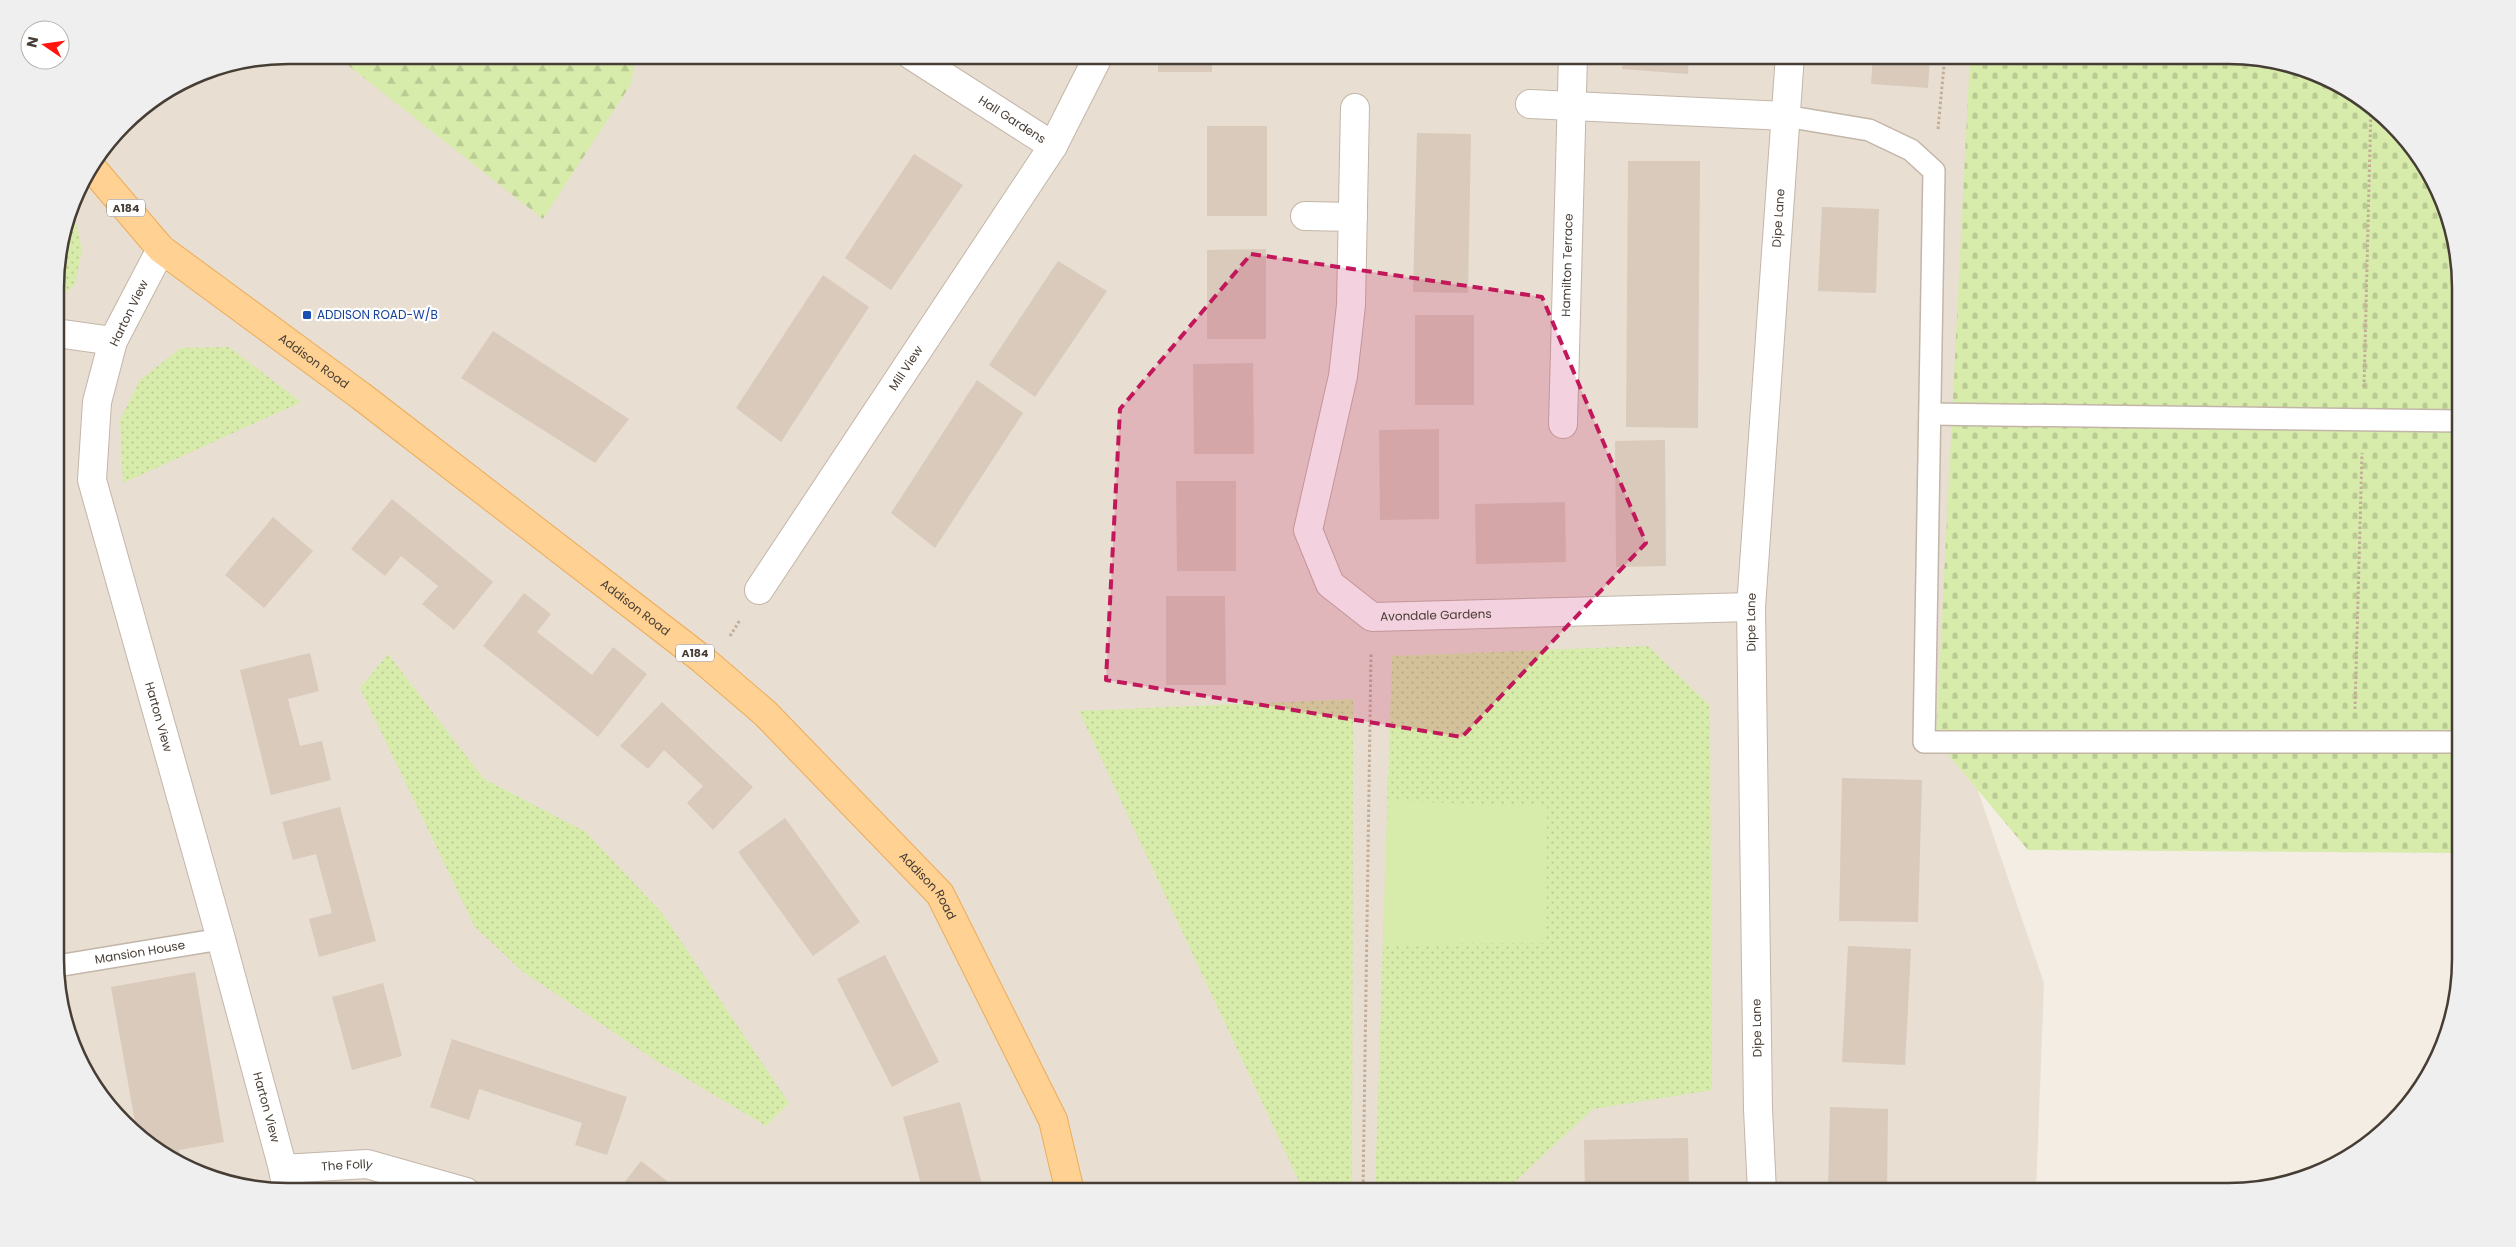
<svg xmlns="http://www.w3.org/2000/svg" width="2516" height="1247" viewBox="0 0 2516 1247" font-family="Poppins,sans-serif">
<defs>
<pattern id="grass-dots" width="8" height="8" patternUnits="userSpaceOnUse" patternTransform="scale(1.25)"><rect width="8" height="8" fill="#d7ebaa"/><path d="M2 2h.1M6 6h.1" fill="none" stroke="#baca93" stroke-width="1.8" stroke-linecap="round"/></pattern>
<pattern id="forest-firs" width="22" height="20" patternUnits="userSpaceOnUse" patternTransform="scale(1.25)"><rect width="22" height="20" fill="#d7ebaa"/><path d="M5 1l3.5 6h-7zM16 11l3.5 6h-7z" fill="#baca93"/></pattern>
<pattern id="cemetery-stones" width="16" height="16" patternUnits="userSpaceOnUse" patternTransform="scale(1.25)"><rect width="16" height="16" fill="#d7ebaa"/><path d="M2 7V4a2 2 0 0 1 4 0v3zM10 15v-3a2 2 0 0 1 4 0v3z" fill="#baca93"/></pattern>
</defs>
<rect width="100%" height="100%" fill="#f4ede4"/>
<path fill="#e8ded2" d="M288 55H1975L1954 721 2044 983 2036 1192H288L185 1168 103 1101 73 1048 57 990 56 272 79 185 134 113 199 73Z"/>
<path fill="url(#grass-dots)" d="M73 209 82 250 75 284 56 303V272Z
M229 347 301 402 123 483 120 420 140 380 181 348Z
M1648 646 1710 706 1712 1090 1593 1109 1504 1192H1375L1392 656Z
M388 654 484 779 586 832 663 914 789 1103 766 1126 655 1060 523 972 475 927 360 688Z
M1353 699 1352 1192H1304L1079 711Z"/>
<path fill="url(#forest-firs)" d="M335 55H636L631 84 543 219Z"/>
<path fill="url(#cemetery-stones)" d="M1970 55H2228L2331 79 2382 113 2422 158 2459 258 2461 853 2028 850 1936 740Z"/>
<path fill="#d7ebaa" d="M1388 801 1547 806 1546 943 1383 944Z"/>
<path fill="#d9cabc" d="M1158 55H1212V72H1158Z
M1624 55H1689L1688 74 1622 69Z
M1873 55H1930L1928 88 1871 84Z
M1207 126H1267V216H1207Z
M1417 133 1471 134 1468 293 1413 292Z
M914 154 963 185 891 290 845 258Z
M1628 161H1700L1698 428 1626 427Z
M1822 207 1879 209 1876 293 1818 291Z
M1266 249V339H1207V250Z
M1058 261 1107 291 1035 397 989 365Z
M823 275 869 307 781 442 736 408Z
M1415 315H1474V405H1415Z
M493 331 629 419 595 463 461 378Z
M1253 363 1254 454H1194L1193 364Z
M977 380 1023 413 935 548 891 513Z
M1439 429V519L1380 520 1379 430Z
M1665 440 1666 566 1616 567 1615 441Z
M1176 481H1236V571H1177Z
M392 499 493 582 454 630 422 604 438 586 401 556 385 576 351 549Z
M1565 502 1566 562 1476 564 1475 504Z
M273 517 313 551 264 608 225 575Z
M524 593 551 614 537 632 592 675 613 647 647 674 598 737 483 646Z
M1166 596H1225L1226 685H1166Z
M310 653 319 691 288 699 300 746 322 741 331 780 271 795 240 670Z
M662 702 753 787 713 830 687 803 703 786 664 750 648 769 620 746Z
M1842 778 1922 780 1918 922 1839 921Z
M340 807 376 941 319 957 309 919 332 913 316 854 293 860 282 822Z
M785 818 860 922 813 956 738 852Z
M1848 946 1911 949 1905 1065 1842 1062Z
M885 955 939 1062 892 1087 837 979Z
M195 972 224 1142 179 1150 181 1165 136 1128 111 987Z
M383 983 402 1056 352 1070 332 997Z
M452 1039 627 1097 607 1155 575 1145 582 1123 479 1089 469 1120 430 1107Z
M960 1102 984 1192H923L903 1117Z
M1830 1107 1888 1109 1887 1192H1828Z
M1688 1138 1689 1192H1585L1584 1140Z
M641 1161 681 1192H617Z
M393 1178 396 1192H321V1191Z"/>
<g fill="none" stroke-linecap="round" stroke-linejoin="round">
<defs>
<g id="service">
<path d="M1785 116 1869 130 1911 150 1934 171 1924 742H2460"/>
<path d="M1930 414 2459 421"/>
<path id="s1" d="M57 966 221 939"/>
</g>
<g id="minor">
<path id="s2" d="M911 55 1053 146 1099 55"/>
<path d="M1530 104 1785 116"/>
<path id="s3" d="M1355 108 1351 305 1343 376 1308 530 1330 584 1372 617 1751 607"/>
<path d="M1305 216 1353 217"/>
<path id="s4" d="M161 249 113 341 97 402 92 480 221 939 283 1169 287 1192"/>
<path d="M56 333 113 341"/>
<path id="s5" d="M1563 424 1573 55"/>
<path id="s6" d="M759 590 1053 146"/>
<path id="s7" d="M283 1169 367 1164 466 1192"/>
</g>
<g id="tertiary">
<path id="s8" d="M1762 1192 1758 1109 1751 607 1790 55"/>
</g>
<g id="primary">
<path id="s9" d="M92 168 161 249 361 396 702 659 765 713 940 894 1053 1120 1070 1192"/>
</g>
</defs>
<use href="#service" stroke="#c3b6a9" stroke-width="24"/>
<use href="#minor" stroke="#c3b6a9" stroke-width="30"/>
<use href="#tertiary" stroke="#c3b6a9" stroke-width="30"/>
<use href="#primary" stroke="#ecac5a" stroke-width="30"/>
<path stroke="#c3ad97" stroke-width="3" stroke-dasharray="2.5 2.5" stroke-linecap="butt" d="M1938 129 1945 55
M2364 387 2371 105
M730 636 740 620
M2355 709 2362 453
M1363 1192 1371 653"/>
<use href="#service" stroke="#fff" stroke-width="21"/>
<use href="#minor" stroke="#fff" stroke-width="28"/>
<use href="#tertiary" stroke="#fff" stroke-width="28"/>
<use href="#primary" stroke="#ffd192" stroke-width="28"/>
</g>
<path fill="#c2185b" fill-opacity="0.2" stroke="#c2185b" stroke-width="4" stroke-dasharray="10 6" stroke-linejoin="round" d="M1251 254 1542 297 1646 543 1462 737 1106 680 1120 409Z"/>
<rect fill="#1a4fb4" stroke="#fff" stroke-width="2" x="302" y="310" width="10" height="10" rx="2.5"/>
<g text-anchor="middle" stroke-width="4.5" stroke-linejoin="round" paint-order="stroke">
<g fill="#fff" stroke="#7e7771" stroke-width="1">
<rect x="107" y="199.5" width="38" height="17" rx="4"/>
<rect x="676" y="644.5" width="38" height="17" rx="4"/>
</g>
<g font-size="11" font-weight="bold" fill="#463d34">
<text x="126" y="212">A184</text>
<text x="695" y="657">A184</text>
</g>
<g font-size="12" fill="#463d34" stroke="#fff">
<text dy="4" stroke="none"><textPath href="#s2" startOffset="120">Hall Gardens</textPath></text>
<text dy="4" stroke="none"><textPath href="#s8" startOffset="975">Dipe Lane</textPath></text>
<text dy="4" stroke="none"><textPath href="#s5" startOffset="159">Hamilton Terrace</textPath></text>
<text transform="translate(129 313) rotate(-64)" y="4">Harton View</text>
<text dy="4" stroke="none"><textPath href="#s9" startOffset="296">Addison Road</textPath></text>
<text dy="4" stroke="none"><textPath href="#s6" startOffset="266">Mill View</textPath></text>
<text dy="4" stroke="none"><textPath href="#s9" startOffset="701">Addison Road</textPath></text>
<text dy="4" stroke="none"><textPath href="#s3" startOffset="602">Avondale Gardens</textPath></text>
<text dy="4" stroke="none"><textPath href="#s8" startOffset="570">Dipe Lane</textPath></text>
<text dy="4" stroke="none"><textPath href="#s4" startOffset="491">Harton View</textPath></text>
<text dy="4" stroke="none"><textPath href="#s9" startOffset="1106">Addison Road</textPath></text>
<text dy="4" stroke="none"><textPath href="#s1" startOffset="84">Mansion House</textPath></text>
<text transform="translate(1757 1028) rotate(-91)" y="4">Dipe Lane</text>
<text dy="4" stroke="none"><textPath href="#s4" startOffset="896">Harton View</textPath></text>
<text dy="4" stroke="none"><textPath href="#s7" startOffset="64">The Folly</textPath></text>
</g>
<g font-size="12" fill="#164399" stroke="#fff" text-anchor="start">
<text x="317" y="319">ADDISON ROAD-W/B</text>
</g>
</g>
<path d="M0 0H2516V1247H0ZM288 64H2228A224 224 0 0 1 2452 288V959A224 224 0 0 1 2228 1183H288A224 224 0 0 1 64 959V288A224 224 0 0 1 288 64Z" fill="#f0efef" fill-rule="evenodd"/>
<path fill="none" stroke="#463d34" stroke-width="2.5" d="M288 64H2228A224 224 0 0 1 2452 288V959A224 224 0 0 1 2228 1183H288A224 224 0 0 1 64 959V288A224 224 0 0 1 288 64Z"/>
<g transform="translate(45 45) rotate(283)"><circle r="24" fill="#ffffff" stroke="#b5b1ae"/>
<path d="M0-4L9 19L0 12L-9 19Z" fill="#ff1410"/>
<text y="-8" font-size="14" font-weight="bold" text-anchor="middle" fill="#463d34">N</text>
</g>
</svg>
